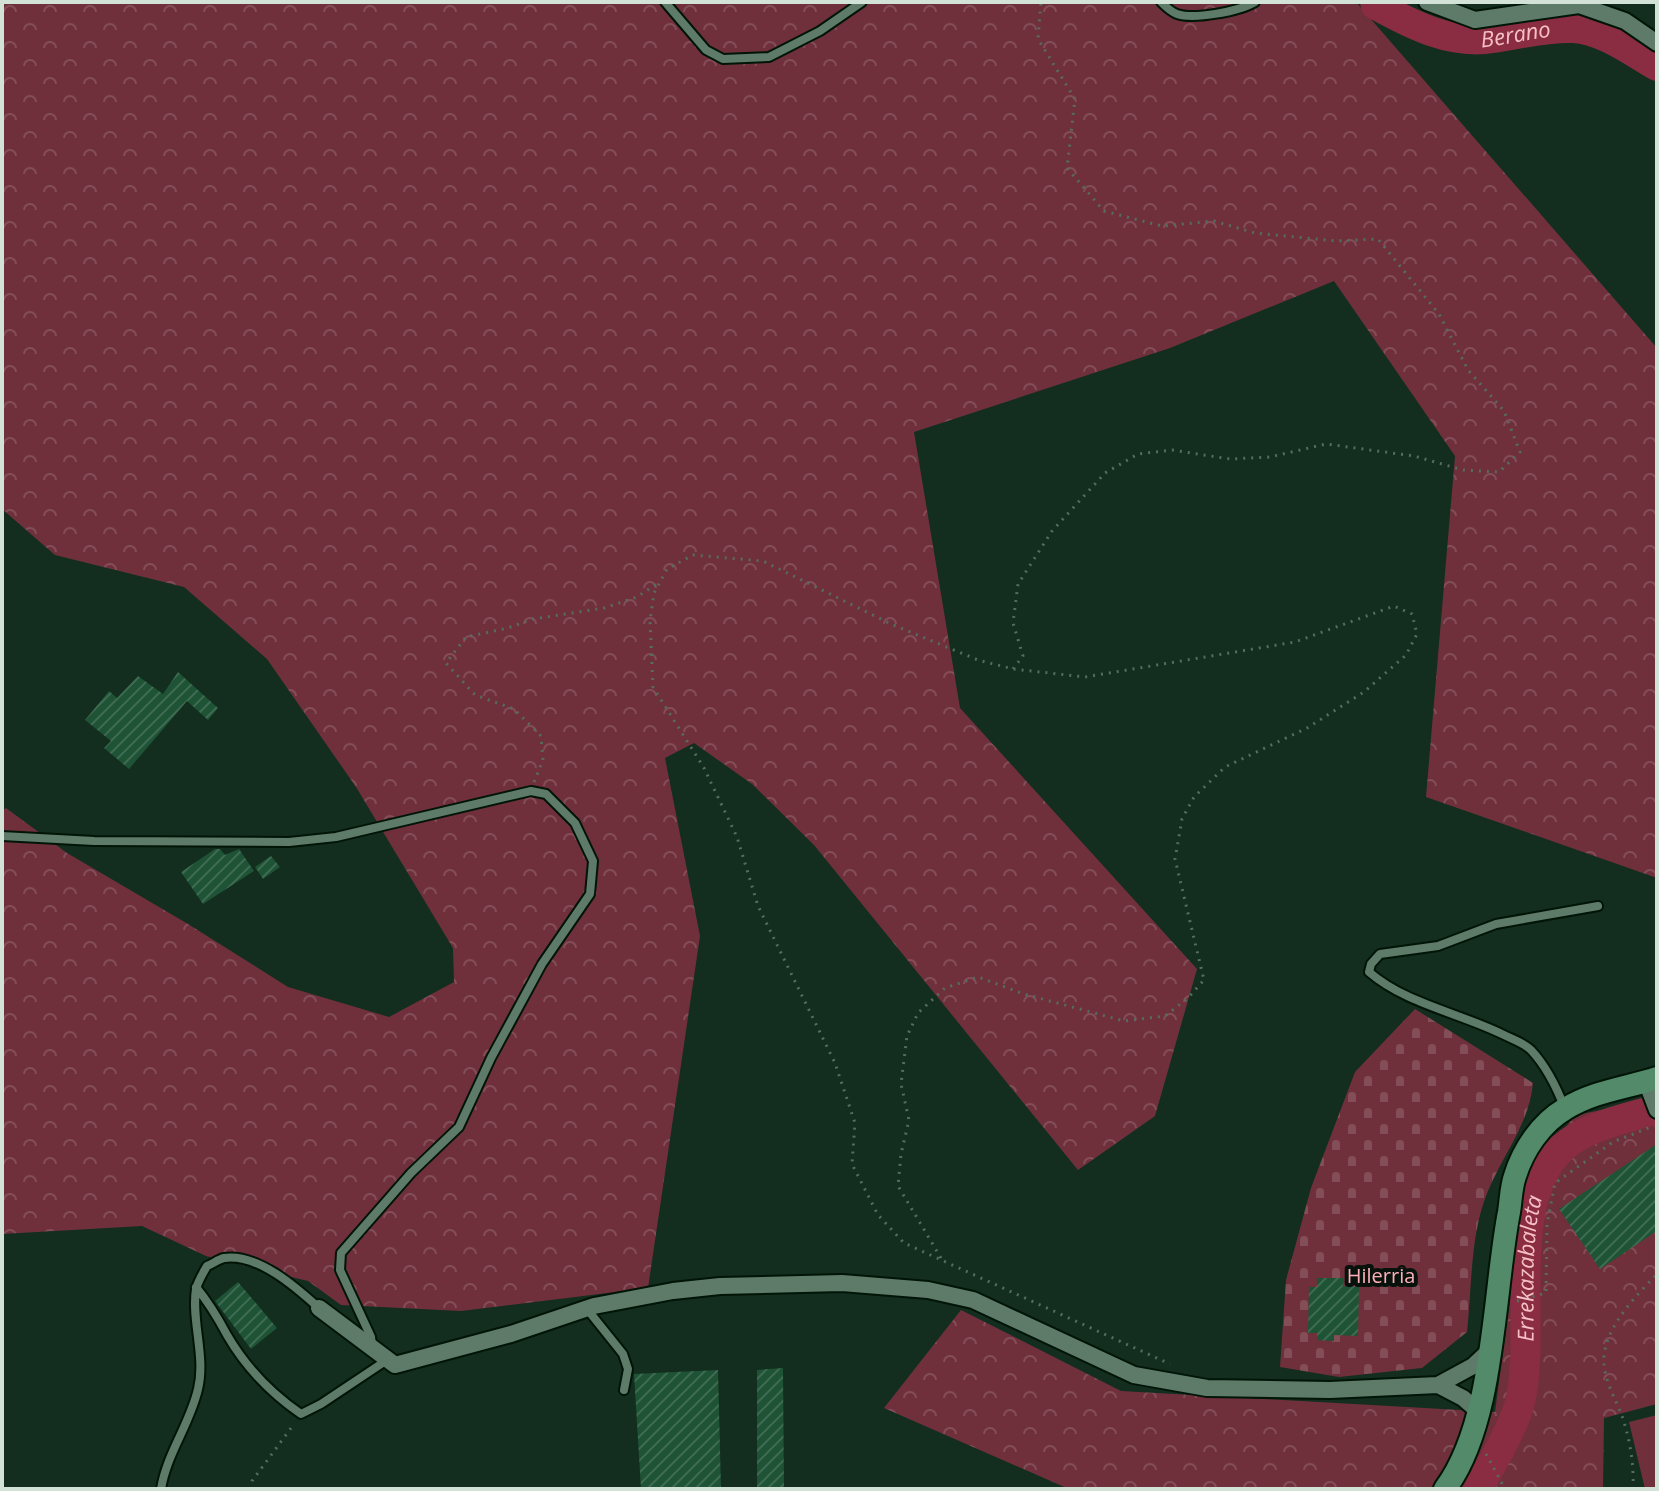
<svg xmlns="http://www.w3.org/2000/svg" width="1659" height="1491" viewBox="0 0 1659 1491" font-family="'Open Sans',sans-serif">
<defs>
<pattern id="forest-crowns" width="20" height="18" patternUnits="userSpaceOnUse" patternTransform="scale(2)"><rect width="20" height="18" fill="#6f303c"/><path d="M2 6a3 3 0 1 1 6 0M12 15a3 3 0 1 1 6 0" fill="none" stroke="#834e57"/></pattern>
<pattern id="cemetery-stones" width="16" height="16" patternUnits="userSpaceOnUse" patternTransform="scale(2)"><rect width="16" height="16" fill="#6f303c"/><path d="M2 7V4a2 2 0 0 1 4 0v3zM10 15v-3a2 2 0 0 1 4 0v3z" fill="#834e57"/></pattern>
<pattern id="building-hatch" width="6" height="6" patternUnits="userSpaceOnUse" patternTransform="scale(2)"><rect width="6" height="6" fill="#1e5336"/><path d="M-1 1l2-2M0 6l6-6M5 7l2-2" fill="none" stroke="#3e6b52"/></pattern>
</defs>
<rect width="100%" height="100%" fill="#132d1e"/>
<path fill="#6f303c" d="M1657 1415V1489H1645L1629 1422Z"/>
<path fill="url(#forest-crowns)" d="M2 2H1356L1657 348V878L1426 797 1455 456 1334 281 1170 348 914 432 960 708 1197 969 1155 1116 1078 1170 814 845 752 784 694 743 665 758 700 936 648 1288 461 1311 341 1305 308 1281 206 1256 142 1226 2 1234V811L6 808 67 853 188 924 288 987 389 1017 454 982 453 948 356 787 267 659 184 587 55 555 2 509Z
M1657 1099V1404L1604 1418 1603 1489H1069L884 1408 961 1310 1121 1391 1495 1412 1527 1171 1576 1115Z"/>
<path fill="url(#cemetery-stones)" d="M1415 1009 1533 1083C1529 1124 1504 1153 1488 1191 1470 1233 1472 1287 1467 1332L1422 1368 1339 1377 1280 1367 1286 1280 1311 1188 1355 1072Z"/>
<g fill="none" stroke-linecap="round" stroke-linejoin="round">
<g stroke="#8a2d42" stroke-width="30">
<path id="s1" d="M1375 2 1376 5C1412 25 1451 45 1493 38 1520 34 1546 27 1573 28 1604 30 1631 51 1657 66"/>
<path id="s2" d="M1476 1489C1489 1471 1515 1424 1520 1402 1537 1331 1504 1200 1562 1148 1588 1125 1625 1119 1657 1109"/>
</g>
</g>
<path fill="url(#building-hatch)" d="M178 672 218 708 208 720 187 701 129 769 104 748 111 741 85 720 109 691 117 698 138 676 163 694Z
M215 849H220L225 855 239 849 254 871 203 904 181 872Z
M271 856 280 867 263 879 255 867Z
M1657 1144V1231L1600 1269 1559 1209Z
M1317 1278H1344L1343 1286 1359 1287 1358 1336 1334 1335V1341L1317 1340V1333H1308L1309 1287H1317Z
M238 1282 277 1328 251 1349 215 1301Z
M783 1368 784 1489H757V1370Z
M718 1370 721 1489H641L634 1374Z"/>
<g fill="none" stroke-linecap="round" stroke-linejoin="round">
<defs>
<path id="service" d="M665 2 706 50 723 59 769 57 820 31 862 2
M1161 2C1165 6 1171 12 1177 14 1194 20 1240 11 1255 2
M2 836 94 841 289 842 336 837 531 791 546 794 575 823 593 861 590 894 542 964 491 1058 459 1127 411 1173 341 1253 340 1270 371 1337 372 1345
M1565 1109C1557 1088 1547 1067 1531 1050 1524 1043 1512 1039 1504 1035 1460 1013 1406 1004 1369 972L1371 964 1380 954 1438 946 1496 924 1598 906
M196 1287C209 1303 218 1318 227 1335 245 1366 272 1394 301 1414L321 1404 387 1360
M587 1309 623 1354 628 1369 624 1390
M161 1489C167 1453 190 1424 198 1389 206 1357 191 1320 196 1289 198 1281 203 1273 207 1266 212 1264 219 1259 224 1258 258 1253 297 1288 319 1308"/>
<path id="minor" d="M1427 2 1475 20 1579 5 1625 21 1657 43
M1646 1081 1657 1110
M319 1308 395 1365 511 1334 594 1306 673 1291 720 1286 842 1283 928 1290 973 1300 1134 1375 1207 1388 1330 1390 1438 1385 1473 1366 1490 1350
M1438 1385 1463 1398 1478 1411"/>
<path id="secondary" d="M1445 1489C1495 1422 1493 1294 1509 1212 1511 1200 1511 1187 1515 1176 1523 1150 1541 1123 1565 1109 1594 1091 1626 1088 1657 1078"/>
</defs>
<use href="#service" stroke="#001507" stroke-width="12"/>
<use href="#minor" stroke="#001507" stroke-width="20"/>
<use href="#secondary" stroke="#001507" stroke-width="26"/>
<path stroke="#566c5f" stroke-width="3" stroke-dasharray="2 6" stroke-linecap="butt" d="M1013 669 1023 656 1013 623 1018 584 1052 531 1105 473 1138 454 1172 450 1230 459 1270 457 1326 444 1414 456 1463 470 1499 472 1520 452 1504 411 1468 370 1439 314 1378 239 1336 241 1255 233 1214 221 1162 226 1104 211 1067 168 1075 99 1038 39 1041 2
M534 782 543 760 541 736 514 709 475 695 446 663 466 637 508 628 533 619 604 608 637 597 658 583
M941 1258 898 1186 901 1154 909 1120 901 1084 907 1036 918 1013 945 988 978 977 1024 994 1124 1021 1165 1016 1188 998 1204 980 1175 859 1182 819 1194 797 1225 767 1307 728 1364 692 1406 655 1417 634 1412 614 1394 606 1295 642 1085 677 1013 669 978 660 891 624 763 561 693 555 667 569 654 593 650 621 653 687 704 768 737 837 758 906 835 1063 855 1123 852 1164 878 1215 904 1243 1170 1364
M1517 1301 1546 1293 1547 1224 1555 1183 1613 1142 1653 1126
M1486 1454 1505 1489
M250 1489 252 1481 294 1424
M1633 1489C1634 1464 1630 1439 1622 1416 1615 1398 1602 1376 1604 1356 1607 1325 1636 1296 1657 1274"/>
<use href="#service" stroke="#5e7a68" stroke-width="8"/>
<use href="#minor" stroke="#5e7a68" stroke-width="16"/>
<use href="#secondary" stroke="#528a6a" stroke-width="22"/>
</g>
<g text-anchor="middle" stroke-width="8" stroke-linejoin="round" paint-order="stroke">
<g font-size="20" fill="#feaeb9" stroke="#08120c">
<text x="1381" y="1283">Hilerria</text>
</g>
<g font-size="22" font-style="italic" fill="#f6c0c6" stroke="#08120c">
<text dy="8" stroke="none"><textPath href="#s1" startOffset="150">Berano</textPath></text>
<text dy="8" stroke="none"><textPath href="#s2" startOffset="232">Errekazabaleta</textPath></text>
</g>
</g>
<rect width="1659" height="1491" fill="none" stroke="#d3e2d7" stroke-width="8"/>
</svg>
